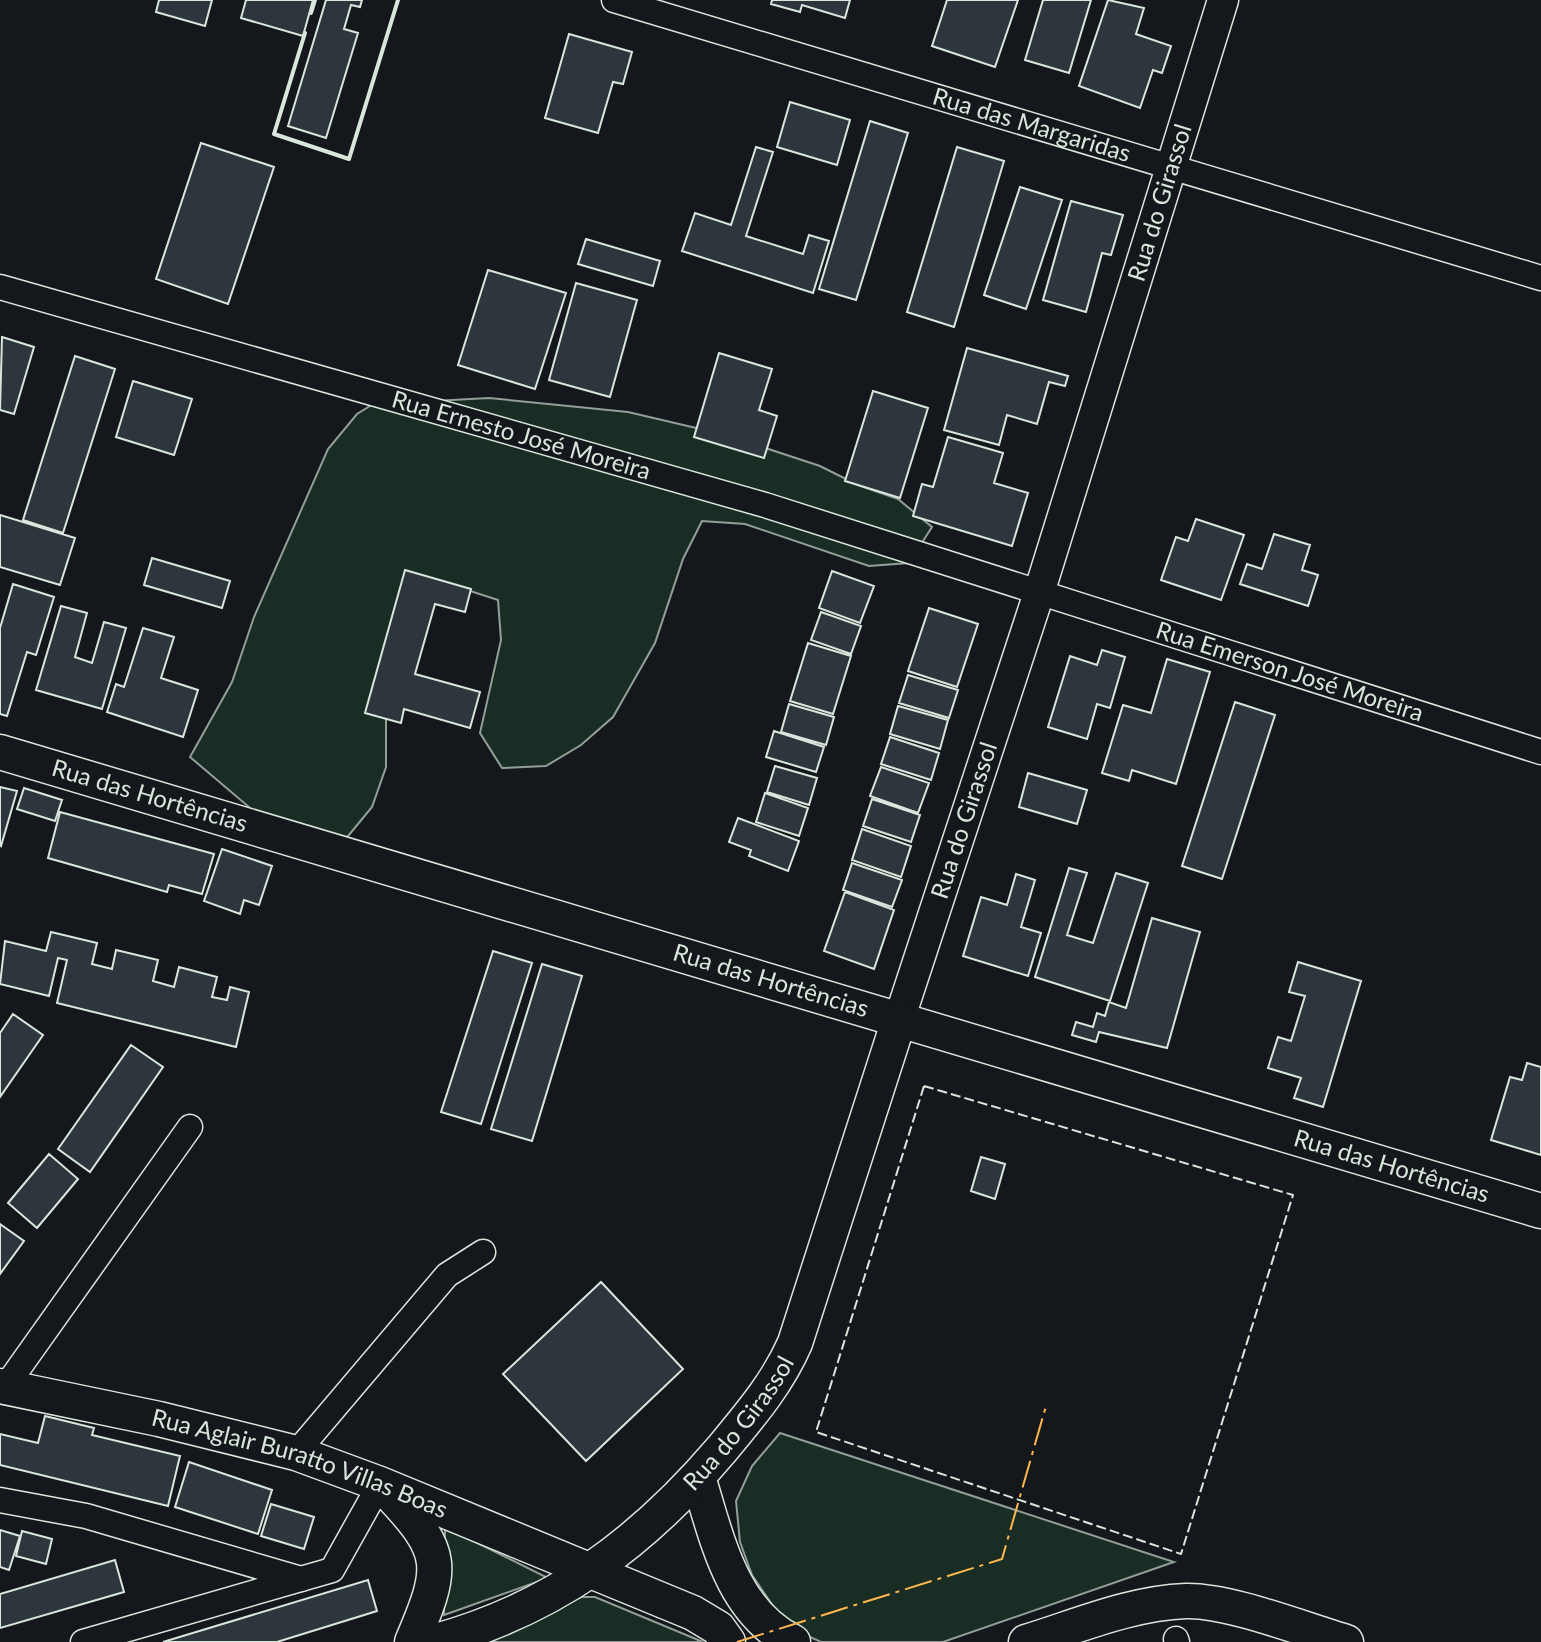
<svg xmlns="http://www.w3.org/2000/svg" width="1541" height="1642" viewBox="0 0 1541 1642" font-family="Lato,sans-serif">
<rect width="100%" height="100%" fill="#14181c"/>
<path fill="#1a2d24" stroke="#939e99" stroke-width="2" d="M391 393 433 401 489 398 628 412 726 435 820 466 858 485 898 499 932 527 909 563 869 566 745 524 702 521 683 559 655 643 613 717 581 745 546 766 502 768 480 733 501 640 498 600 458 587 415 600 386 717V767L372 807 344 841 263 819 190 757 232 682 254 617 328 449 357 414Z
M780 1433 1174 1562 943 1642H821L801 1633 777 1612 752 1575 740 1542 736 1501 752 1466Z
M445 1527 548 1578 444 1615Z
M582 1597H595L703 1642H443Z"/>
<path fill="#2c363c" stroke="#d8e6dc" stroke-width="2" d="M159 0H212L205 26 156 12Z
M246 0H313L303 36 241 18Z
M326 0H362L360 7 351 5 344 29 358 33 326 138 288 126Z
M772 0H850L845 18 802 5 800 12 771 4Z
M947 0H1018L995 67 932 46Z
M1043 0H1091L1069 73 1025 60Z
M1108 0 1144 8 1136 34 1171 46 1162 73 1153 70 1140 108 1079 86Z
M569 34 632 52 623 84 613 82 598 133 545 118Z
M790 102 850 120 837 165 777 147Z
M870 121 908 133 856 300 819 289Z
M201 143 274 167 228 304 156 279Z
M756 147 773 152 746 236 803 254 809 235 829 241 813 293 682 251 695 213 731 225Z
M957 147 1004 161 954 327 907 312Z
M1020 187 1062 200 1026 309 984 295Z
M1071 201 1123 215 1111 255 1102 253 1086 312 1043 300Z
M586 239 660 261 653 286 578 264Z
M488 270 566 293 535 389 458 365Z
M576 283 637 300 610 397 549 380Z
M2 337 34 347 14 414 0 410Z
M967 348 1068 376 1065 386 1049 382 1037 424 1007 415 999 445 944 430Z
M719 353 772 369 759 410 777 416 764 458 694 437Z
M75 356 115 369 63 533 23 520Z
M133 381 192 399 174 455 116 437Z
M873 391 928 408 900 498 845 481Z
M948 437 1003 453 994 483 1028 493 1012 546 913 516 922 484 933 487Z
M0 515 75 538 60 585 0 567Z
M1196 519 1244 535 1221 600 1161 580 1176 537 1188 541Z
M1274 534 1310 545 1302 570 1318 575 1308 606 1240 584 1247 564 1262 569Z
M152 558 230 581 222 608 144 585Z
M405 570 471 589 465 612 435 604 415 674 480 692 470 728 404 709 401 723 365 713Z
M832 571 874 586 860 623 819 608Z
M13 584 54 597 36 655 27 652 7 716 0 714V628Z
M61 606 87 613 75 657 92 663 104 622 126 628 102 709 36 690Z
M929 608 978 624 957 687 908 671Z
M821 612 861 626 851 654 811 640Z
M143 628 174 637 161 678 198 690 183 737 107 712 116 684 124 687Z
M808 643 851 656 833 714 790 701Z
M1102 650 1125 657 1110 708 1097 704 1087 739 1048 727 1070 656 1097 665Z
M1167 659 1210 672 1176 784 1132 770 1129 781 1102 773 1123 705 1151 713Z
M908 675 958 690 949 718 899 703Z
M1235 702 1275 715 1222 879 1182 866Z
M789 704 834 717 826 745 781 732Z
M898 706 948 720 940 749 890 734Z
M774 731 824 747 816 772 766 757Z
M890 737 939 753 931 780 881 764Z
M775 766 817 778 809 805 767 792Z
M881 767 929 783 918 813 870 796Z
M1028 773 1087 790 1077 824 1019 807Z
M0 787 17 791 1 846 0 845Z
M24 788 62 800 55 821 17 809Z
M765 793 808 808 799 836 756 822Z
M872 799 920 815 911 842 863 826Z
M60 812 214 854 202 894 169 885 167 892 48 858Z
M738 818 799 841 788 871 749 856 751 850 729 842Z
M862 829 911 846 901 877 852 860Z
M222 849 272 866 259 905 244 900 240 914 204 901Z
M852 863 902 880 892 907 843 890Z
M1069 868 1087 873 1067 935 1093 943 1116 873 1148 883 1110 1001 1035 977Z
M1016 874 1035 880 1021 927 1041 933 1028 976 963 956 981 897 1007 905Z
M845 892 894 910 874 969 824 951Z
M1152 918 1200 932 1167 1048 1099 1032 1096 1042 1072 1035 1076 1022 1093 1027 1097 1013 1105 1016 1109 1002 1126 1008Z
M51 932 97 943 92 964 112 969 116 950 158 960 153 981 174 987 179 967 217 977 212 997 227 1000 230 987 249 992 236 1047 57 1003 67 960 58 958 49 996 0 984 5 941 46 951Z
M493 951 532 963 481 1124 441 1112Z
M1298 962 1361 981 1323 1107 1294 1098 1301 1078 1268 1068 1278 1037 1291 1041 1305 996 1289 992Z
M542 964 582 976 532 1141 491 1129Z
M13 1014 43 1035 0 1097V1033Z
M131 1045 163 1067 90 1172 58 1149Z
M1527 1063 1541 1067V1155L1491 1140 1510 1077 1522 1080Z
M49 1154 78 1179 37 1228 8 1203Z
M981 1157 1005 1164 995 1199 971 1191Z
M0 1224 24 1241 0 1274Z
M601 1282 683 1369 586 1461 503 1374Z
M45 1416 94 1428 92 1435 180 1456 168 1506 0 1465V1434L38 1443Z
M189 1462 272 1490 258 1534 175 1507Z
M271 1504 314 1517 304 1549 261 1536Z
M0 1530 20 1536 9 1570 0 1567Z
M22 1531 52 1539 46 1564 16 1556Z
M115 1560 124 1592 0 1628V1594Z
M368 1580 377 1611 277 1642H163Z"/>
<g fill="none" stroke-linecap="round" stroke-linejoin="round">
<defs>
<g id="minor">
<path id="s1" d="M614 0 1541 278"/>
<path id="s2" d="M0 287 765 505 1541 752"/>
<path d="M6 1386 190 1127"/>
<path d="M296 1453 447 1275 483 1252"/>
<path d="M0 1500 86 1516 301 1579"/>
<path d="M1176 1639 1177 1642"/>
<path d="M83 1642 332 1570 380 1484"/>
</g>
<g id="tertiary">
<path id="s3" d="M899 1020 1039 593 1223 0"/>
</g>
<g id="secondary">
<path id="s4" d="M0 752C514 903 1027 1058 1541 1211"/>
<path id="s5" d="M0 1386 159 1419 296 1453 380 1484 693 1613 718 1628 728 1642"/>
<path d="M698 1477C717 1538 731 1611 793 1642"/>
<path d="M389 1493C446 1553 444 1567 412 1642"/>
<path id="s6" d="M433 1642C554 1609 642 1543 722 1449 750 1415 777 1384 795 1343L899 1020"/>
<path d="M1026 1642C1078 1626 1131 1603 1186 1601 1229 1600 1302 1629 1346 1642"/>
</g>
</defs>
<use href="#minor" stroke="#d8e6dc" stroke-width="27"/>
<use href="#tertiary" stroke="#d8e6dc" stroke-width="33"/>
<use href="#secondary" stroke="#d8e6dc" stroke-width="37"/>
<use href="#minor" stroke="#14181c" stroke-width="24"/>
<use href="#tertiary" stroke="#14181c" stroke-width="30"/>
<use href="#secondary" stroke="#14181c" stroke-width="34"/>
<path stroke="#d8e6dc" stroke-width="2" stroke-dasharray="10 4" stroke-linecap="butt" d="M924 1086 1293 1195 1181 1554 816 1432Z"/>
<path stroke="#d8e6dc" stroke-width="4" d="M311 13 315 0
M305 33 274 134 349 159 398 0"/>
<path stroke="#ffb74d" stroke-width="2" stroke-dasharray="28 6 4 6" stroke-linecap="butt" d="M737 1642 1002 1559 1046 1406"/>
</g>
<g text-anchor="middle" stroke-width="6" stroke-linejoin="round" paint-order="stroke">
<g font-size="24" fill="#d8e6dc" stroke="#14181c">
<text dy="8" stroke="none"><textPath href="#s1" startOffset="436">Rua das Margaridas</textPath></text>
<text dy="8" stroke="none"><textPath href="#s3" startOffset="858">Rua do Girassol</textPath></text>
<text dy="8" stroke="none"><textPath href="#s2" startOffset="542">Rua Ernesto José Moreira</textPath></text>
<text dy="8" stroke="none"><textPath href="#s2" startOffset="1346">Rua Emerson José Moreira</textPath></text>
<text dy="8" stroke="none"><textPath href="#s4" startOffset="156">Rua das Hortências</textPath></text>
<text dy="8" stroke="none"><textPath href="#s3" startOffset="210">Rua do Girassol</textPath></text>
<text dy="8" stroke="none"><textPath href="#s4" startOffset="804">Rua das Hortências</textPath></text>
<text dy="8" stroke="none"><textPath href="#s4" startOffset="1452">Rua das Hortências</textPath></text>
<text dy="8" stroke="none"><textPath href="#s6" startOffset="384">Rua do Girassol</textPath></text>
<text dy="8" stroke="none"><textPath href="#s5" startOffset="310">Rua Aglair Buratto Villas Boas</textPath></text>
</g>
</g>
</svg>
